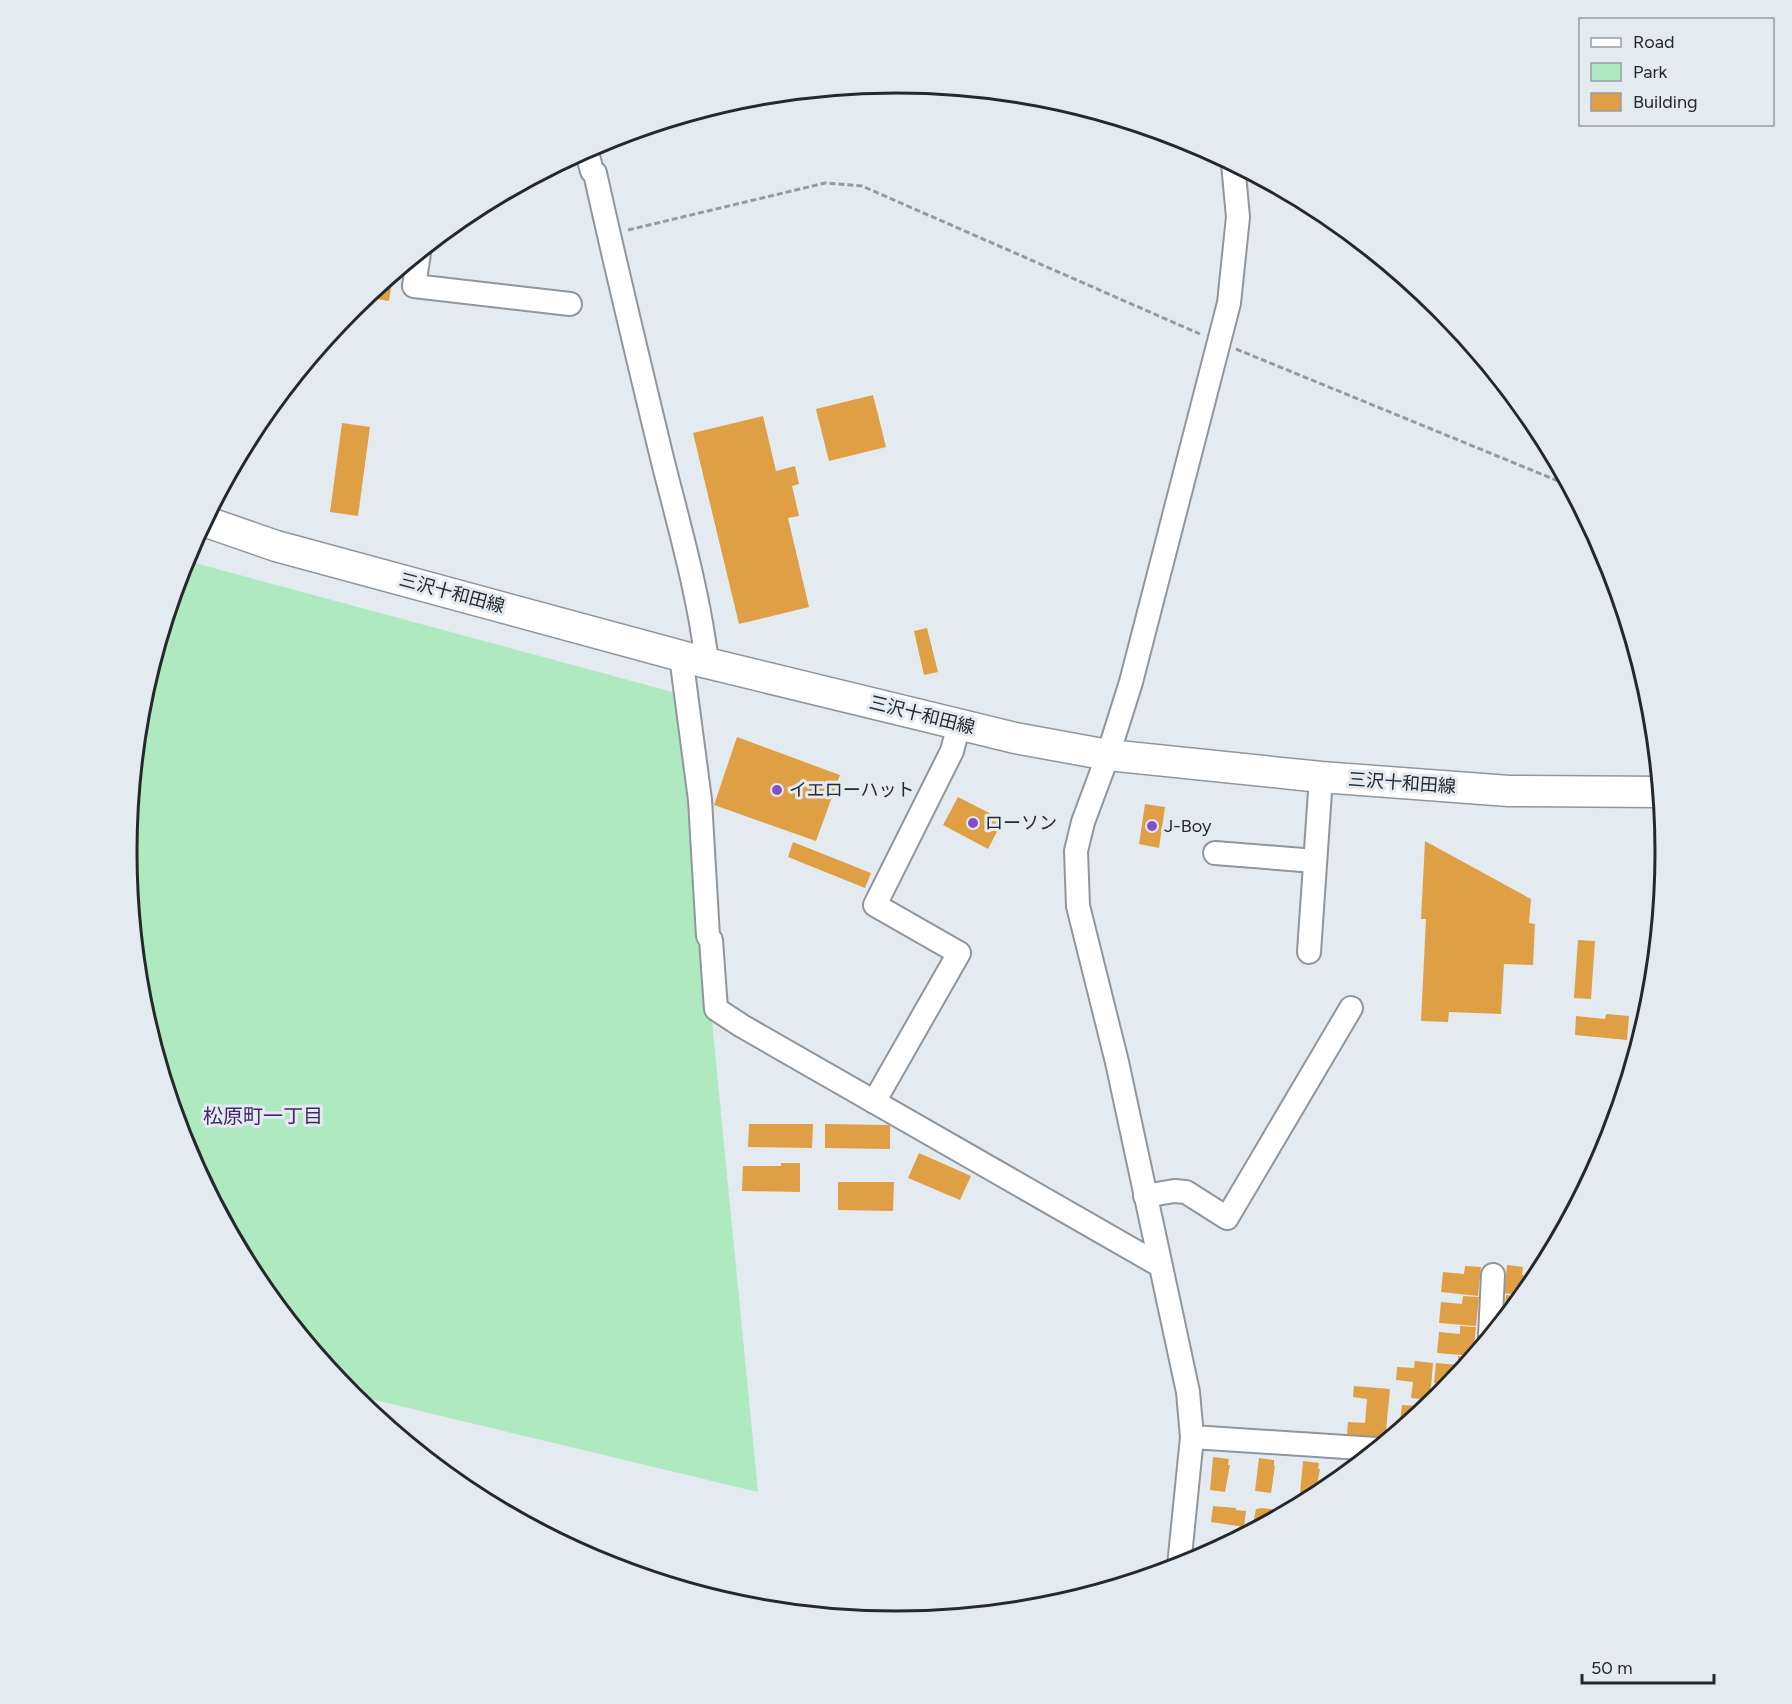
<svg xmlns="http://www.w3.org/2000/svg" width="1792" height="1704" viewBox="0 0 1792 1704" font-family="Figtree,'Noto Sans JP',sans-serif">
<rect width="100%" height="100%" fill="#e3ebf1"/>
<path fill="#afe9c0" d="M184 560 680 694 758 1492 350 1394 256 1279 185 1146 141 1002 127 852 141 702Z"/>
<path fill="#dfa045" d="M393 274 389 301 365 297 369 294Z
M873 395 886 447 829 461 816 409Z
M763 416 776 471 795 466 799 484 792 486 799 516 788 518 809 607 739 624 693 433Z
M342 423 370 427 358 516 330 512Z
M927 628 938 672 924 675 914 631Z
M737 737 840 775 816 841 714 805Z
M958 797 1003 820 988 849 943 825Z
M1145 804 1165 807 1159 848 1139 844Z
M1425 841 1531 899 1529 923 1535 924 1533 965 1504 964 1501 1014 1449 1012 1448 1022 1421 1021 1426 919H1421Z
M793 842 871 873 865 888 788 857Z
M1578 940 1595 941 1591 999 1574 998Z
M1606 1014 1629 1016 1627 1040 1575 1035 1576 1016 1605 1019Z
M749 1124H813L812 1148 748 1147Z
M825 1124 890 1125V1149L825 1148Z
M919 1153 971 1176 960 1200 908 1178Z
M781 1163H800V1192L742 1191 743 1166H781Z
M838 1182H894L893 1211 838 1210Z
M1507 1265 1523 1267 1522 1275 1537 1277 1523 1296 1504 1293Z
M1465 1266 1481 1267 1478 1296 1441 1292 1443 1272 1464 1274Z
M1506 1295 1521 1297 1515 1305 1505 1304Z
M1463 1296 1479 1297 1476 1326 1439 1323 1441 1302 1462 1304Z
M1460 1326 1476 1327 1473 1356 1437 1353 1439 1332 1460 1334Z
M1458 1356 1472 1358 1450 1385 1434 1383 1436 1363 1458 1365Z
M1415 1361 1433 1363 1430 1400 1411 1398 1413 1382 1396 1380 1397 1367 1414 1368Z
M1354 1386 1390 1389 1385 1441 1347 1434 1348 1422 1365 1423 1367 1399 1353 1397Z
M1402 1405 1417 1406 1416 1416 1399 1430Z
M1213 1457 1229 1459 1228 1465H1230L1225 1492 1210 1490Z
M1259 1458 1274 1460V1466H1275L1271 1493 1255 1491Z
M1303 1461 1319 1463 1318 1469H1320L1315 1496 1300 1494Z
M1213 1506 1236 1508V1510L1246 1511 1244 1527 1211 1522Z
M1262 1508 1279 1510V1512L1284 1513 1261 1525 1253 1524 1256 1509Z
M787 1605 808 1608V1613L786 1611Z
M812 1608 834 1611 833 1615 812 1613Z
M839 1611 860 1613 859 1618 838 1616Z
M866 1613 887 1615 886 1621 865 1618Z
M891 1615 912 1616V1620L890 1621Z"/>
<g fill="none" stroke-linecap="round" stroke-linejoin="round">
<defs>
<path id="minor" d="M586 149 592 171 595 173C616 268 639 363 662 458 679 526 699 594 707 663
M419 253 414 286 570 304
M681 656 700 800 708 936 711 940 716 1009 742 1026 1161 1266
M1215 853 1315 861
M1309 952 1321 777
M874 1102 959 953 875 905 952 751 959 724
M1145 1196 1174 1191 1186 1192 1227 1218 1351 1008
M1490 1336 1493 1275
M1192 1437 1376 1449
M1179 1566 1192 1437 1188 1392 1117 1062 1078 906 1076 851 1083 822 1108 755 1131 682 1229 303 1238 217 1233 164"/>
<path id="major" d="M204 521 276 546 707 663 1015 738 1108 755 1321 777 1509 791 1660 792"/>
</defs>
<use href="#minor" stroke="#8f969c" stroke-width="26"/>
<use href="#major" stroke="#8f969c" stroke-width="33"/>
<path stroke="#969ba0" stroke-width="3" stroke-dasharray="6 3" stroke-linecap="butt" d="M628 230 825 183 862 186 1200 334
M1236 349 1568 485"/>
<use href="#minor" stroke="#fff" stroke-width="22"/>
<use href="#major" stroke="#fff" stroke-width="30"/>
</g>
<g fill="#8250c8" stroke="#e3ebf1" stroke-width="2">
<circle cx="777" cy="790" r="6"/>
<circle cx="973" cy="823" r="6"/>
<circle cx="1152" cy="826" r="6"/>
</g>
<g text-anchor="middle" stroke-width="6" stroke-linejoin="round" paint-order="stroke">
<g font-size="18" fill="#26292b" stroke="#e3ebf1">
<text transform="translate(452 593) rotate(15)" y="6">三沢十和田線</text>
<text transform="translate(922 715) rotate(14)" y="6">三沢十和田線</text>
<text transform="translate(1402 783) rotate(4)" y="6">三沢十和田線</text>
</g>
<g font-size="18" fill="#26292b" stroke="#e3ebf1" text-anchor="start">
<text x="789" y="796">イエローハット</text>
<text x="985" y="829">ローソン</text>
<text x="1164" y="832">J-Boy</text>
</g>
<g font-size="20" fill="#412964" stroke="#e3ebf1">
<text x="263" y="1123">松原町一丁目</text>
</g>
</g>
<path d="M0 0H1792V1704H0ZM137 852a759 759 0 1 1 1518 0a759 759 0 1 1-1518 0Z" fill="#e3ebf1" fill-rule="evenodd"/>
<path fill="none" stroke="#26292b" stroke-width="3" d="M137 852a759 759 0 1 1 1518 0a759 759 0 1 1-1518 0Z"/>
<rect x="1579" y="18" width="195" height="108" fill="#e3ebf1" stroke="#979da2" stroke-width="1.5"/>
<rect x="1591" y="38" width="30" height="9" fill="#ffffff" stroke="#979da2" stroke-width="1.5"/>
<text x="1633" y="48" font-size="18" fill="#26292b">Road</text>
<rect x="1591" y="63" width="30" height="18" fill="#afe9c0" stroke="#979da2" stroke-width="1.5"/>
<text x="1633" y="78" font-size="18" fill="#26292b">Park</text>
<rect x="1591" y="93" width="30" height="18" fill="#dfa045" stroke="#979da2" stroke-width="1.5"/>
<text x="1633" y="108" font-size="18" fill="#26292b">Building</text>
<path d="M1582 1674v9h132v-9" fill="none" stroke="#26292b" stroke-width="3"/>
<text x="1591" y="1674" font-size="18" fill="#26292b" stroke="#e3ebf1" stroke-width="4.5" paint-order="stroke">50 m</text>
</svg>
